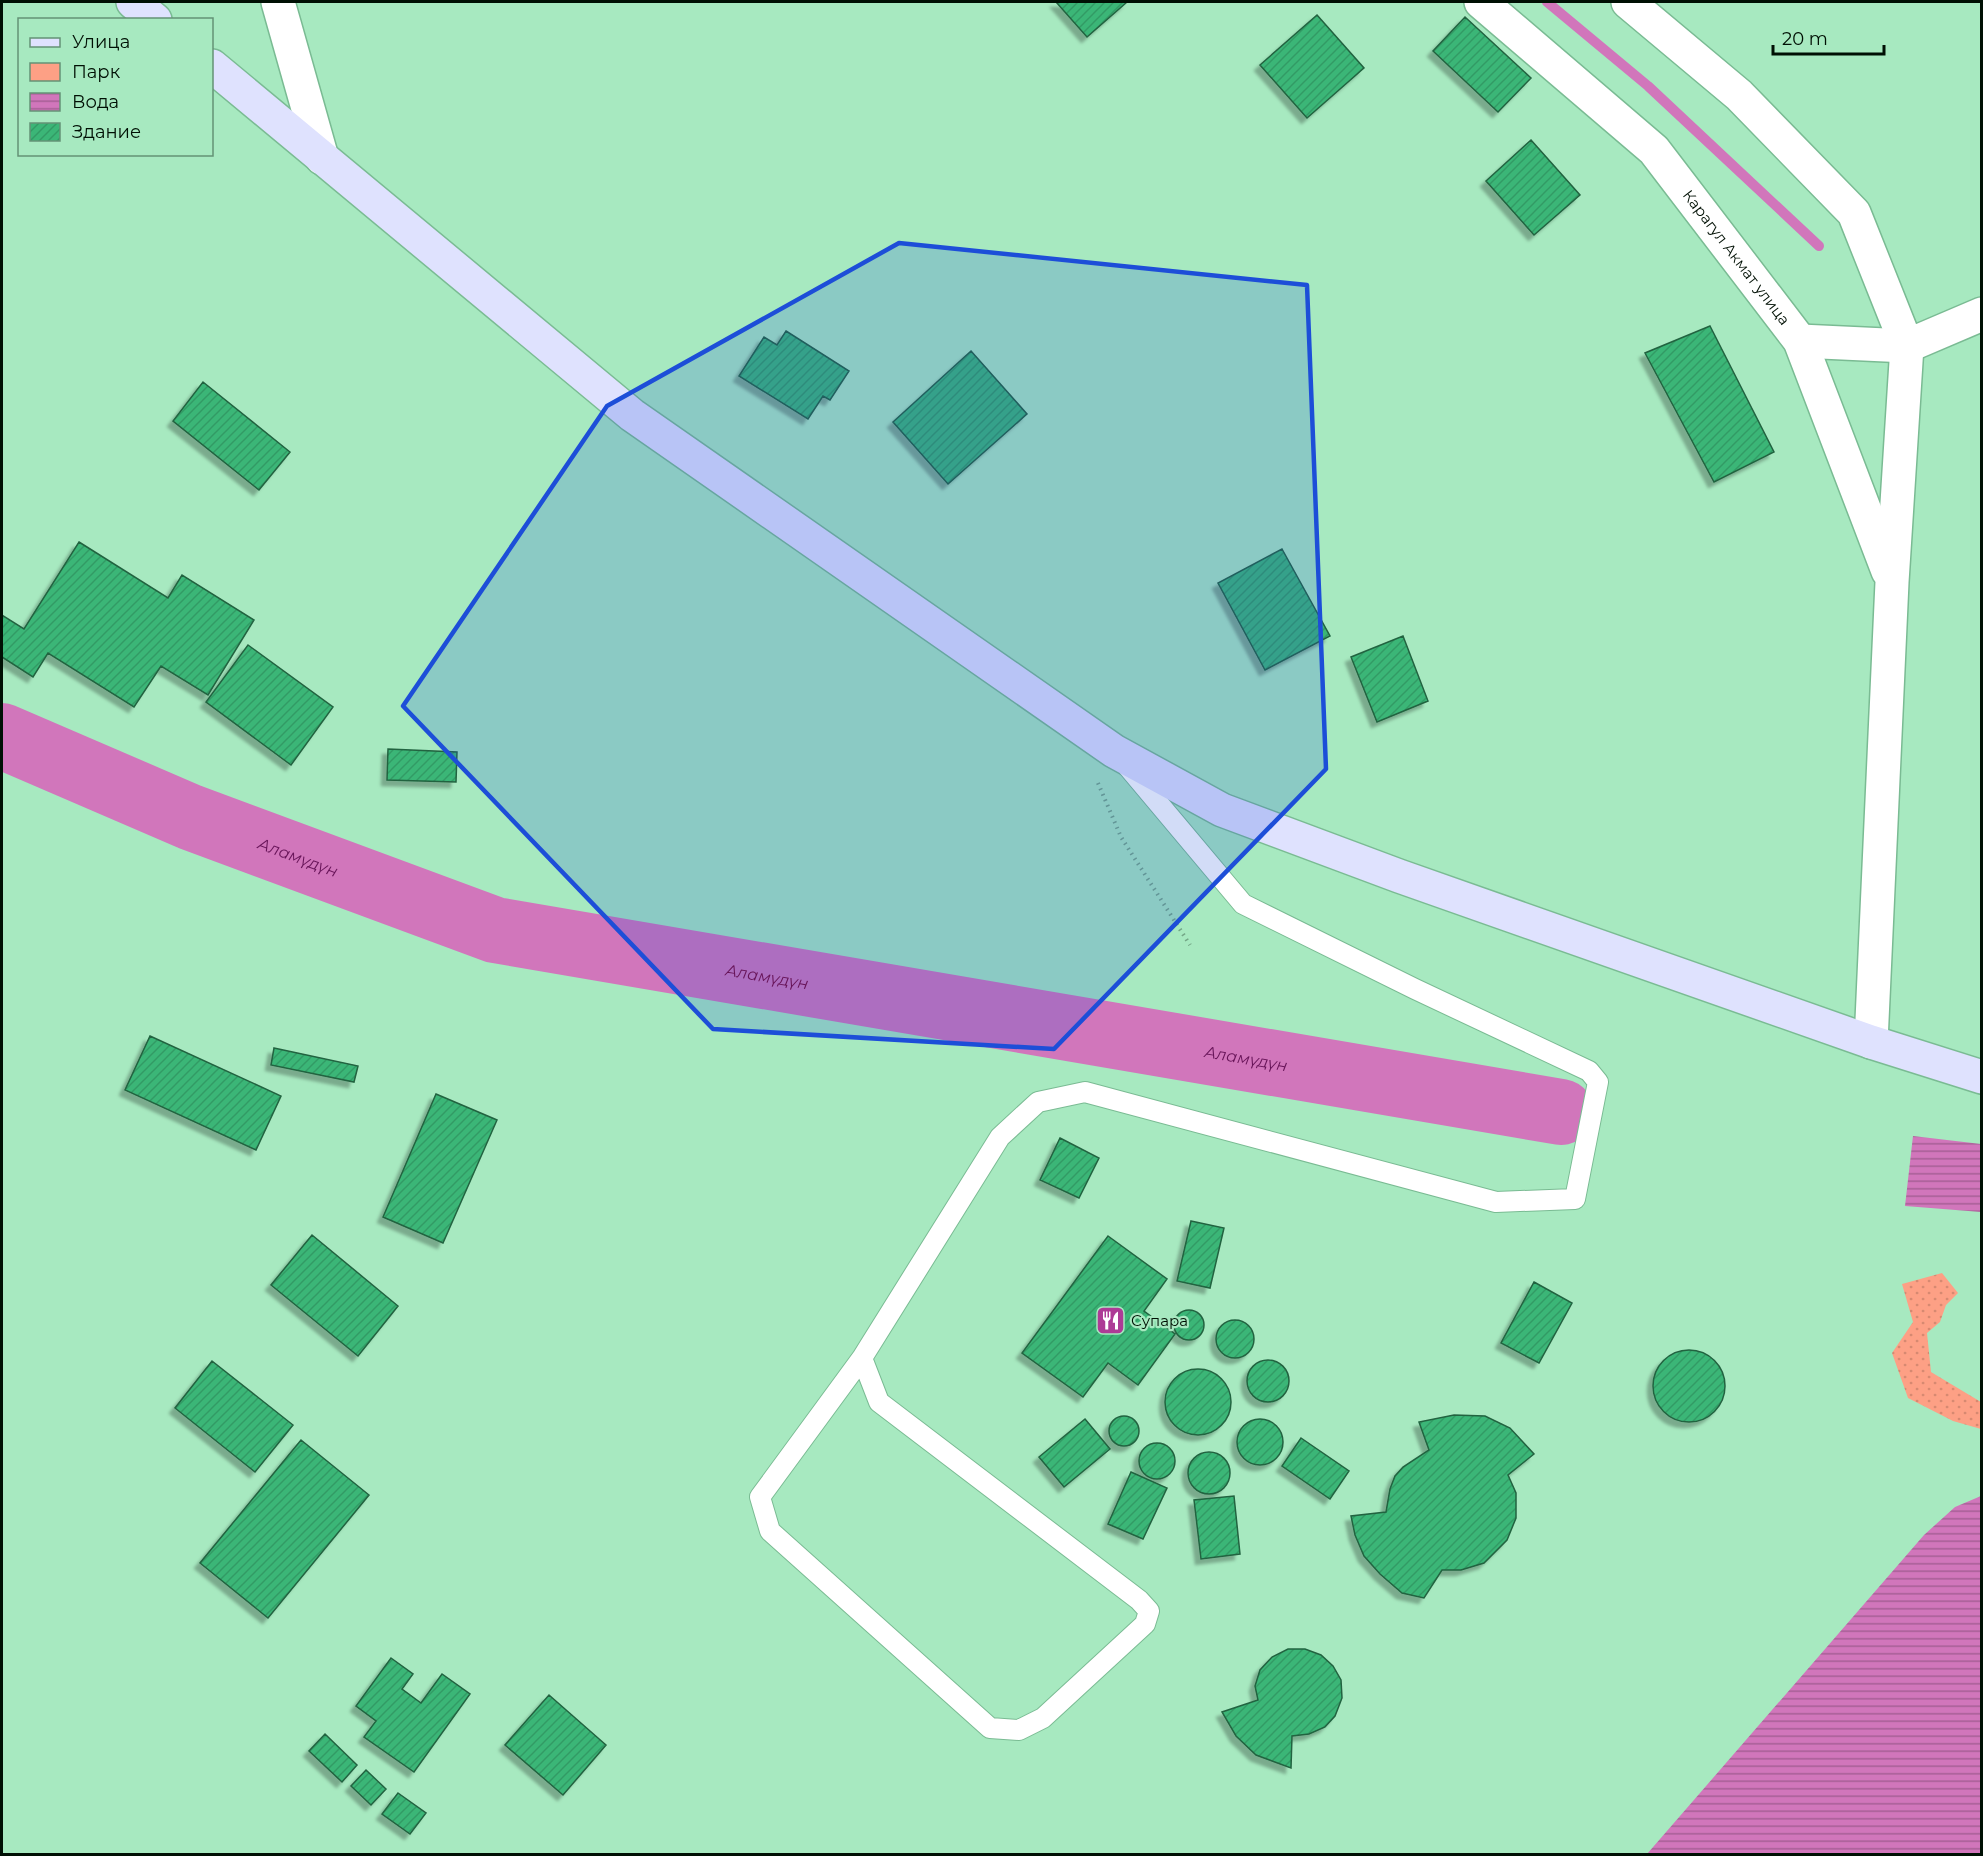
<svg xmlns="http://www.w3.org/2000/svg" width="1983" height="1856" viewBox="0 0 1983 1856" font-family="Montserrat,sans-serif">
<defs>
<pattern id="green-dots" width="8" height="8" patternUnits="userSpaceOnUse" patternTransform="scale(1.5)"><rect width="8" height="8" fill="#fda085"/><path d="M2 2h.1M6 6h.1" fill="none" stroke="#d78971" stroke-width="1.8" stroke-linecap="round"/></pattern>
<pattern id="water-rules" width="6" height="5" patternUnits="userSpaceOnUse" patternTransform="scale(1.5)"><rect width="6" height="5" fill="#d176bb"/><path d="M0 2.5h6" fill="none" stroke="#a75f96"/></pattern>
<pattern id="building-hatch" width="6" height="6" patternUnits="userSpaceOnUse" patternTransform="scale(1.5)"><rect width="6" height="6" fill="#3bb677"/><path d="M-1 1l2-2M0 6l6-6M5 7l2-2" fill="none" stroke="#329b65"/></pattern>
<filter id="shadow"><feDropShadow dx="-5.5" dy="5.5" stdDeviation="1.5" flood-color="#0004"/></filter>
</defs>
<rect width="100%" height="100%" fill="#a7e9c0"/>
<path fill="url(#green-dots)" d="M1942 1273 1958 1293 1946 1305 1940 1322 1927 1333 1931 1372 1981 1402V1429L1953 1421 1908 1398 1892 1353 1913 1322 1902 1284Z"/>
<path fill="url(#water-rules)" d="M1913 1136 1981 1144V1212L1905 1206Z
M1981 1496V1854H1647L1924 1535 1955 1507Z"/>
<g fill="none" stroke-linecap="round" stroke-linejoin="round">
<path stroke="#d176bb" stroke-width="10" d="M1547 2 1648 86 1819 246"/>
<path stroke="#d176bb" stroke-width="66" id="s1" d="M2 736 190 817 495 930 1561 1112"/>
</g>
<path fill="url(#building-hatch)" stroke="#226340" stroke-width="1.5" filter="url(#shadow)" d="M1056 2H1127L1087 37Z
M1317 15 1364 68 1307 118 1260 65Z
M1465 17 1531 78 1498 112 1433 51Z
M1531 140 1580 195 1534 235 1486 181Z
M1710 326 1774 452 1714 482 1645 353Z
M786 331 849 371 830 400 823 396 808 419 739 376 764 337 777 345Z
M971 351 1027 414 948 484 893 422Z
M203 382 290 452 259 490 173 421Z
M79 542 168 598 182 575 254 620 208 695 161 666 134 707 48 653 33 677 2 657V615L24 629Z
M1282 549 1330 636 1265 670 1218 583Z
M1403 636 1428 701 1377 722 1351 657Z
M248 645 333 707 291 765 206 702Z
M388 749 457 752 456 782 387 780Z
M150 1036 281 1096 256 1150 125 1090Z
M274 1048 358 1066 354 1082 271 1065Z
M436 1094 497 1120 443 1243 383 1217Z
M1060 1138 1099 1158 1079 1198 1040 1180Z
M1191 1221 1224 1228 1210 1288 1177 1281Z
M312 1235 398 1306 358 1356 271 1285Z
M1108 1236 1167 1279 1144 1311 1175 1334 1138 1385 1108 1363 1083 1397 1022 1353Z
M1534 1282 1572 1303 1539 1363 1501 1343Z
M1174 1325a15 15 0 1 1 30 0a15 15 0 1 1-30 0Z
M1216 1339a19 19 0 1 1 38 0a19 19 0 1 1-38 0Z
M1653 1386a36 36 0 1 1 72 0a36 36 0 1 1-72 0Z
M1247 1381a21 21 0 1 1 42 0a21 21 0 1 1-42 0Z
M212 1361 293 1425 255 1472 175 1408Z
M1165 1402a33 33 0 1 1 66 0a33 33 0 1 1-66 0Z
M1454 1415 1485 1416 1510 1428 1534 1454 1508 1475 1516 1493V1518L1507 1540 1484 1563 1461 1570H1442L1424 1598 1402 1593 1380 1574 1364 1556 1355 1535 1351 1516 1386 1512 1390 1489 1395 1476 1403 1467 1429 1450 1419 1422Z
M1109 1431a15 15 0 1 1 30 0a15 15 0 1 1-30 0Z
M1237 1442a23 23 0 1 1 46 0a23 23 0 1 1-46 0Z
M1085 1419 1110 1449 1064 1487 1039 1457Z
M1301 1438 1349 1471 1330 1499 1282 1466Z
M301 1440 369 1495 268 1618 200 1563Z
M1139 1461a18 18 0 1 1 36 0a18 18 0 1 1-36 0Z
M1188 1473a21 21 0 1 1 42 0a21 21 0 1 1-42 0Z
M1131 1472 1167 1488 1143 1539 1108 1524Z
M1234 1496 1240 1554 1201 1559 1194 1500Z
M1288 1649H1305L1321 1655 1333 1666 1341 1680 1342 1698 1335 1716 1325 1727 1309 1734 1292 1736 1291 1768 1256 1755 1236 1736 1222 1712 1258 1700 1255 1686 1260 1670 1272 1657Z
M391 1658 413 1674 402 1689 421 1703 442 1674 470 1694 414 1772 364 1737 376 1721 356 1706Z
M549 1695 606 1745 563 1795 505 1745Z
M325 1734 357 1765 342 1782 309 1751Z
M366 1770 386 1789 371 1805 351 1786Z
M398 1793 426 1813 410 1834 382 1814Z"/>
<g fill="none" stroke-linecap="round" stroke-linejoin="round">
<defs>
<path id="service" d="M862 1358 760 1497 770 1531 990 1728 1019 1730 1043 1718 1145 1624 1149 1611 1139 1600 879 1402 862 1358 1000 1137 1038 1102 1085 1092 1496 1202 1575 1199 1598 1082 1589 1071 1415 989 1243 904 1128 767"/>
<g id="minor">
<path d="M278 2 322 158"/>
<path id="s2" d="M1481 2 1654 150 1800 341 1888 571"/>
<path d="M1628 2 1739 95 1854 213 1907 346 1892 582 1871 1042"/>
<path d="M1800 341 1907 346 1982 314"/>
</g>
<path id="secondary" d="M133 2 155 20
M212 66 632 415 1114 751 1222 810 1399 876 1871 1042 1982 1077"/>
</defs>
<use href="#service" stroke="#7abb93" stroke-width="22"/>
<use href="#minor" stroke="#7abb93" stroke-width="36"/>
<use href="#secondary" stroke="#7abb93" stroke-width="36"/>
<path stroke="#74a787" stroke-width="4" stroke-dasharray="1.5 4.5" stroke-linecap="butt" d="M1098 783 1121 837 1190 945"/>
<use href="#service" stroke="#fff" stroke-width="20"/>
<use href="#minor" stroke="#fff" stroke-width="33"/>
<use href="#secondary" stroke="#dfe2fe" stroke-width="33"/>
</g>
<path fill="#1d4ed8" fill-opacity="0.2" stroke="#1d4ed8" stroke-width="4.5" stroke-linejoin="round" d="M899 243 1307 285 1326 769 1054 1049 713 1029 403 706 607 406Z"/>
<defs>
<symbol id="restaurant-square" viewBox="-11 -11 22 22"><rect x="-9" y="-9" width="18" height="18" rx="4" fill="#ad3b96" stroke="#a7e9c0"/><path d="M-5-6h1v4h1v-4h1v4h1v-4h1v5L-1.5 .5V6h-2V.5L-5-1ZM5-6V6H3V1.5H1.5Q1.5-4 5-6Z" fill="#fff"/></symbol>
</defs>
<g fill-rule="evenodd">
<use href="#restaurant-square" x="1094" y="1304" width="33" height="33"/>
</g>
<g text-anchor="middle" stroke-width="4.5" stroke-linejoin="round" paint-order="stroke">
<g font-size="15" fill="#001004" stroke="#a7e9c0">
<text dy="5" stroke="none"><textPath href="#s2" startOffset="363">Карагул Акмат улица</textPath></text>
</g>
<g font-size="15" fill="#001004" stroke="#a7e9c0" text-anchor="start">
<text x="1131" y="1326">Супара</text>
</g>
<g font-size="16" font-style="italic" fill="#671458" stroke="#a7e9c0">
<text dy="6" stroke="none"><textPath href="#s1" startOffset="320">Аламүдүн</textPath></text>
<text dy="6" stroke="none"><textPath href="#s1" startOffset="806">Аламүдүн</textPath></text>
<text dy="6" stroke="none"><textPath href="#s1" startOffset="1292">Аламүдүн</textPath></text>
</g>
</g>
<rect width="1983" height="1856" fill="none" stroke="#001004" stroke-width="6"/>
<rect x="18" y="18" width="195" height="138" fill="#a7e9c0" stroke="#649275" stroke-width="1.5"/>
<rect x="30" y="38" width="30" height="9" fill="#dfe2fe" stroke="#649275" stroke-width="1.5"/>
<text x="72" y="48" font-size="18" fill="#001004">Улица</text>
<rect x="30" y="63" width="30" height="18" fill="#fda085" stroke="#649275" stroke-width="1.5"/>
<text x="72" y="78" font-size="18" fill="#001004">Парк</text>
<rect x="30" y="93" width="30" height="18" fill="url(#water-rules)" stroke="#649275" stroke-width="1.5"/>
<text x="72" y="108" font-size="18" fill="#001004">Вода</text>
<rect x="30" y="123" width="30" height="18" fill="url(#building-hatch)" stroke="#649275" stroke-width="1.5"/>
<text x="72" y="138" font-size="18" fill="#001004">Здание</text>
<path d="M1773 45v9h111v-9" fill="none" stroke="#001004" stroke-width="3"/>
<text x="1782" y="45" font-size="18" fill="#001004" stroke="#a7e9c0" stroke-width="4.5" paint-order="stroke">20 m</text>
</svg>
